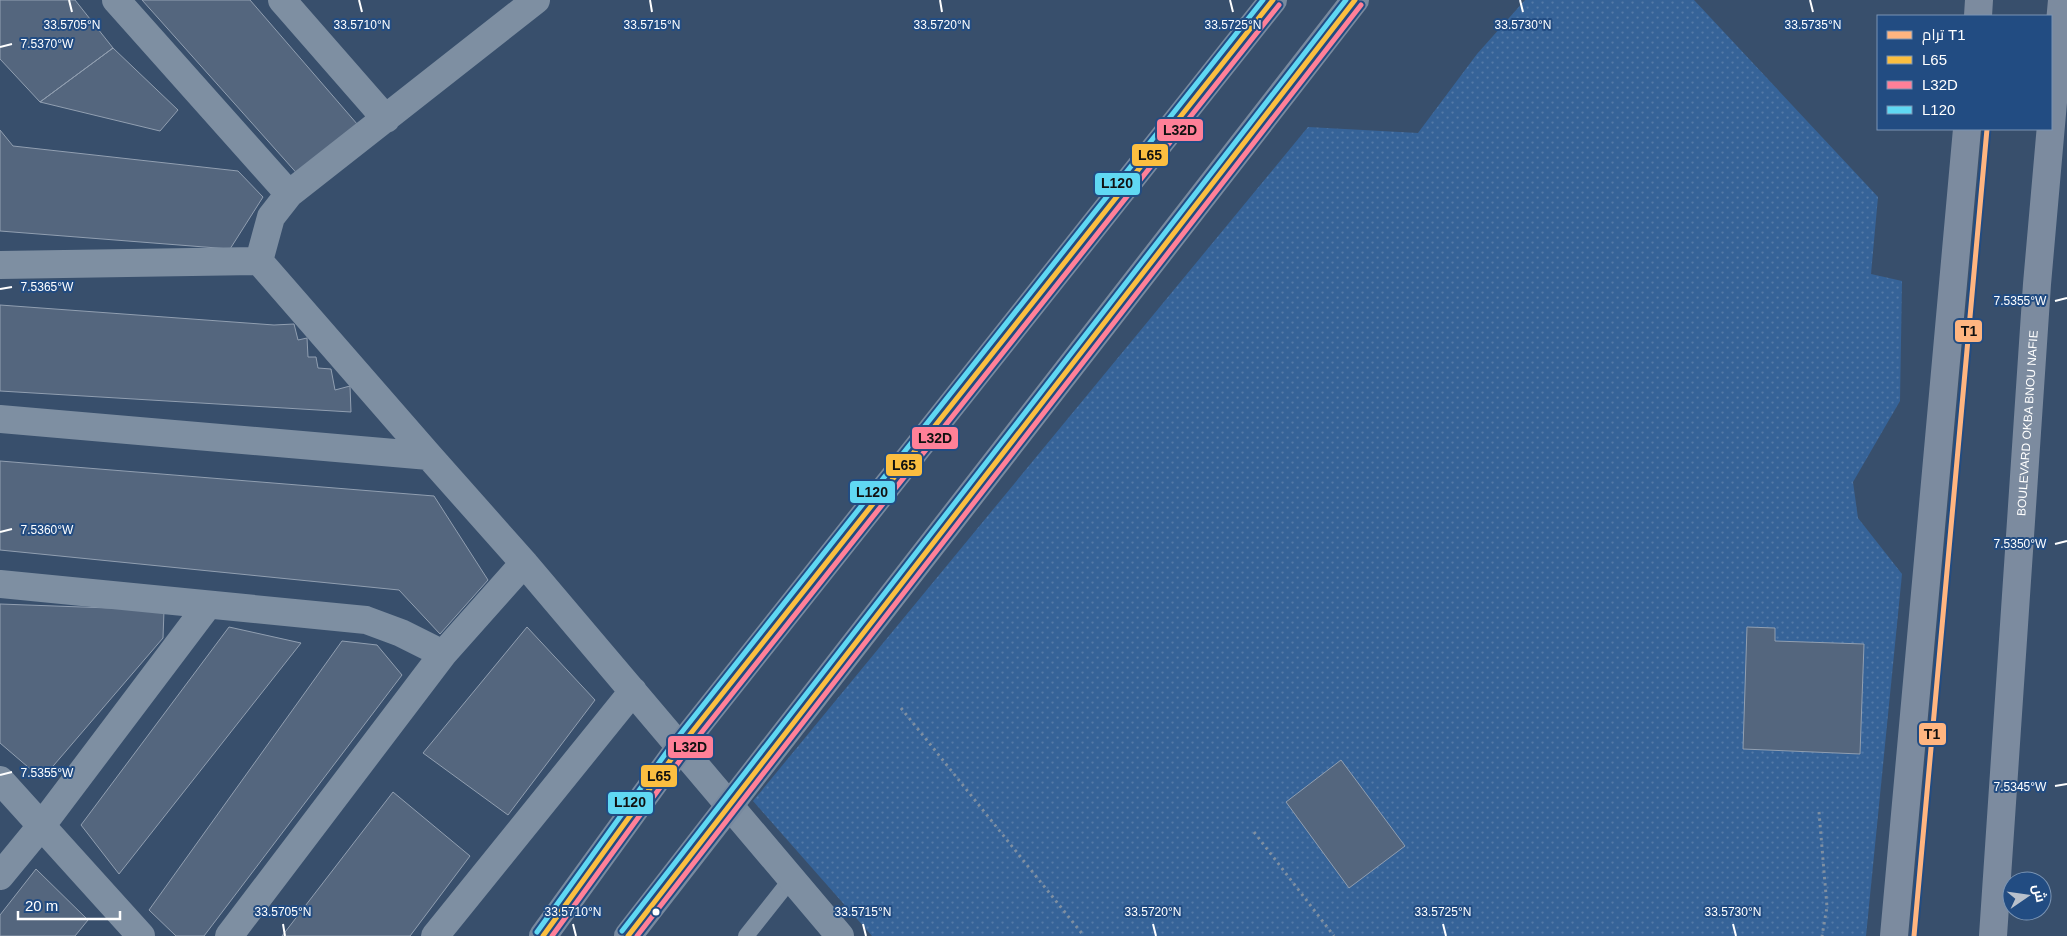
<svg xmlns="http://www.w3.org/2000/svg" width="2067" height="936" viewBox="0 0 2067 936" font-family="Arial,Cairo,sans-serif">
<defs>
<pattern id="grass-dots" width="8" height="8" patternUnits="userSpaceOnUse" patternTransform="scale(1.25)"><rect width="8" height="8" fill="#366398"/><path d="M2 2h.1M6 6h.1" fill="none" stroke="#547aa7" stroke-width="1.8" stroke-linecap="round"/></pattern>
</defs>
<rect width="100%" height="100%" fill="#384f6c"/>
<path fill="url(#grass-dots)" d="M1525 0H1694L1878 197 1871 274 1902 281 1900 401 1853 482 1858 518 1902 574 1866 936H872L753 801 1308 127 1418 133 1477 54Z"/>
<path fill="#54667e" stroke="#919fb1" d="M0 0H75L113 48 40 102 0 59Z
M142 0H250L364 132 301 178Z
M113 48 178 110 160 131 40 102Z
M0 130 13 146 238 171 263 197 230 249 0 231Z
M0 305 274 325 294 324 298 340 307 338 308 357H316L318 368 331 369 335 390 350 386 351 412 0 391Z
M0 461 434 496 488 580 440 634 399 590 0 550Z
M0 604 164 610 163 638 42 779 0 743Z
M229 627 301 643 119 874 81 825Z
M527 627 595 700 508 815 423 753Z
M1747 627 1775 628V641L1864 644 1860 754 1743 749Z
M342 641 377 645 402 675 204 936H176L149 910Z
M1341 760 1405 846 1349 888 1286 802Z
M393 792 470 856 410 936H282Z
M36 869 88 920 75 936H0V915Z"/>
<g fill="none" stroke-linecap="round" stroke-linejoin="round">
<path stroke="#7e8fa2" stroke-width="3" stroke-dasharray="2.5 4" stroke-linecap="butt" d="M901 708 1084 936
M1819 812 1827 907 1822 936
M1254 832 1334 936"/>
<path stroke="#7e8fa2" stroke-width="16" d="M746 936 792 878"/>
<path stroke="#7e8fa2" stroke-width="28" d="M116 0 289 194
M282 0 386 119
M259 261 271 217 289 194 536 0
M0 265 259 261 429 456 524 563 840 936
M0 419 429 456
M0 584 366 620 401 633 443 654
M0 780 141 936
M0 876 42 825 208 605
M229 936 443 654 524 563
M435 936 633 691"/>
<path stroke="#798a9f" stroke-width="28" d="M543 936 680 747 1273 0
M628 936 1355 0"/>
<g stroke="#7c8b9f" stroke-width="28">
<path d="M1978 16 1979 0"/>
<path d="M1894 936 1967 129"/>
<path id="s1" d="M1993 936 2037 284 2062 0"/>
</g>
<defs>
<path id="bus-1" d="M543 936 680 747 1273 0
M628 936 1355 0"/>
<path id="bus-2" d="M552 936 686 752 1279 5
M637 936 1361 5"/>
<path id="bus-3" d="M622 931 1346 0
M537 932 674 742 1263 0"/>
</defs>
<use href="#bus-1" stroke="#224c82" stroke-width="9"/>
<use href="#bus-2" stroke="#224c82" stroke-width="9"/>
<use href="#bus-3" stroke="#224c82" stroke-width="9"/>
<use href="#bus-1" stroke="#fbbe40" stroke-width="5"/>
<use href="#bus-2" stroke="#ff8098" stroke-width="5"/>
<use href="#bus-3" stroke="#60d8f3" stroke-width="5"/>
<defs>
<path id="tram-1" d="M1914 936 1987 129"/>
</defs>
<use href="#tram-1" stroke="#224c82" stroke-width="9"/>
<use href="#tram-1" stroke="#ffb580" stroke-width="5"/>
</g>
<path fill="none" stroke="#fff" stroke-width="2" d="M69 0 72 12M359 0 362 12M650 0 652 12M940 0 942 12M1230 0 1233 12M1520 0 1523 12M1810 0 1813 12M0 47 12 44M0 289 12 287M2055 301 2067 298M0 532 12 529M2055 544 2067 541M0 775 12 772M2055 786 2067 784M283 924 285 936M573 924 576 936M863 924 866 936M1153 924 1156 936M1443 924 1446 936M1733 924 1736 936"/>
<circle fill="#fff" stroke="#224c82" stroke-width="2" cx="656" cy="912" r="4.5"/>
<g text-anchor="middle" stroke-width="4" stroke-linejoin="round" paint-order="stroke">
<g font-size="12" fill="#fff" stroke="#224c82">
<text dy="4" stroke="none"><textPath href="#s1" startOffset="514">BOULEVARD OKBA BNOU NAFIE</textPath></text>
</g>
</g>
<g font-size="12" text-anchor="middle" fill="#fff" stroke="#224c82" stroke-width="4" stroke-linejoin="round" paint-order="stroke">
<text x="72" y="29">33.5705°N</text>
<text x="362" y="29">33.5710°N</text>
<text x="652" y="29">33.5715°N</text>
<text x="942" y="29">33.5720°N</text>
<text x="1233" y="29">33.5725°N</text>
<text x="1523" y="29">33.5730°N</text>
<text x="1813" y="29">33.5735°N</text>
<text x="47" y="48">7.5370°W</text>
<text x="47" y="291">7.5365°W</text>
<text x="2020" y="305">7.5355°W</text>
<text x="47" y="534">7.5360°W</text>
<text x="2020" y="548">7.5350°W</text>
<text x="47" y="777">7.5355°W</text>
<text x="2020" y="791">7.5345°W</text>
<text x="283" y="916">33.5705°N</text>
<text x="573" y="916">33.5710°N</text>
<text x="863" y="916">33.5715°N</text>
<text x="1153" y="916">33.5720°N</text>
<text x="1443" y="916">33.5725°N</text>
<text x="1733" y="916">33.5730°N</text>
</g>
<g stroke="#224c82" stroke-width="2">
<rect x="1156" y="118" width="48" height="24" rx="5" fill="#ff8098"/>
<rect x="1131" y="143" width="38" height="24" rx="5" fill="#fbbe40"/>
<rect x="1094" y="172" width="47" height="24" rx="5" fill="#60d8f3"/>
<rect x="1954" y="319" width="29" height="24" rx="5" fill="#ffb580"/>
<rect x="911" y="426" width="48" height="24" rx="5" fill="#ff8098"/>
<rect x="885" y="453" width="38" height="24" rx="5" fill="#fbbe40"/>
<rect x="849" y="480" width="47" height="24" rx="5" fill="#60d8f3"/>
<rect x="1918" y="722" width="29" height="24" rx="5" fill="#ffb580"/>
<rect x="667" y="735" width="47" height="24" rx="5" fill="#ff8098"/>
<rect x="640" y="764" width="38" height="24" rx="5" fill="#fbbe40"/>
<rect x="607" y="791" width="47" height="24" rx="5" fill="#60d8f3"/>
</g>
<g font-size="14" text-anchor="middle" font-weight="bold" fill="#111">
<text x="1180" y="135">L32D</text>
<text x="1150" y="160">L65</text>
<text x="1117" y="188">L120</text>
<text x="1969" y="336">T1</text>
<text x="935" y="443">L32D</text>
<text x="904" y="470">L65</text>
<text x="872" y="497">L120</text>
<text x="1932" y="739">T1</text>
<text x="690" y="752">L32D</text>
<text x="659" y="781">L65</text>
<text x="630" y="807">L120</text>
</g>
<rect x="1877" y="15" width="175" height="115" fill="#224c82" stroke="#7a94b4"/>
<rect x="1887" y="31" width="25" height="8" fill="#ffb580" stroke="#7a94b4"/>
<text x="1922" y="40" font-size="15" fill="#ffffff">ترام T1</text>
<rect x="1887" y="56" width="25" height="8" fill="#fbbe40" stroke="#7a94b4"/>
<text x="1922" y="65" font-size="15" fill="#ffffff">L65</text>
<rect x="1887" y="81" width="25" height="8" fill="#ff8098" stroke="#7a94b4"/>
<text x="1922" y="90" font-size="15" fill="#ffffff">L32D</text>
<rect x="1887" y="106" width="25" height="8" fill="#60d8f3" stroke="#7a94b4"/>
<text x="1922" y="115" font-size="15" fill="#ffffff">L120</text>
<g transform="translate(2027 896) rotate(77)"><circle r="24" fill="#224c82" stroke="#7a94b4"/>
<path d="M0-4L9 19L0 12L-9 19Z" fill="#b9c1cc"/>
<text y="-8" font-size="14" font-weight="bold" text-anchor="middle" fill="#ffffff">ش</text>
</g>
<path d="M18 911v8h102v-8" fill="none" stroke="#ffffff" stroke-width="2.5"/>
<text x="25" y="911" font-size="15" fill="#ffffff" stroke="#224c82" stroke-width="4" paint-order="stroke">20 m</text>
</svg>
